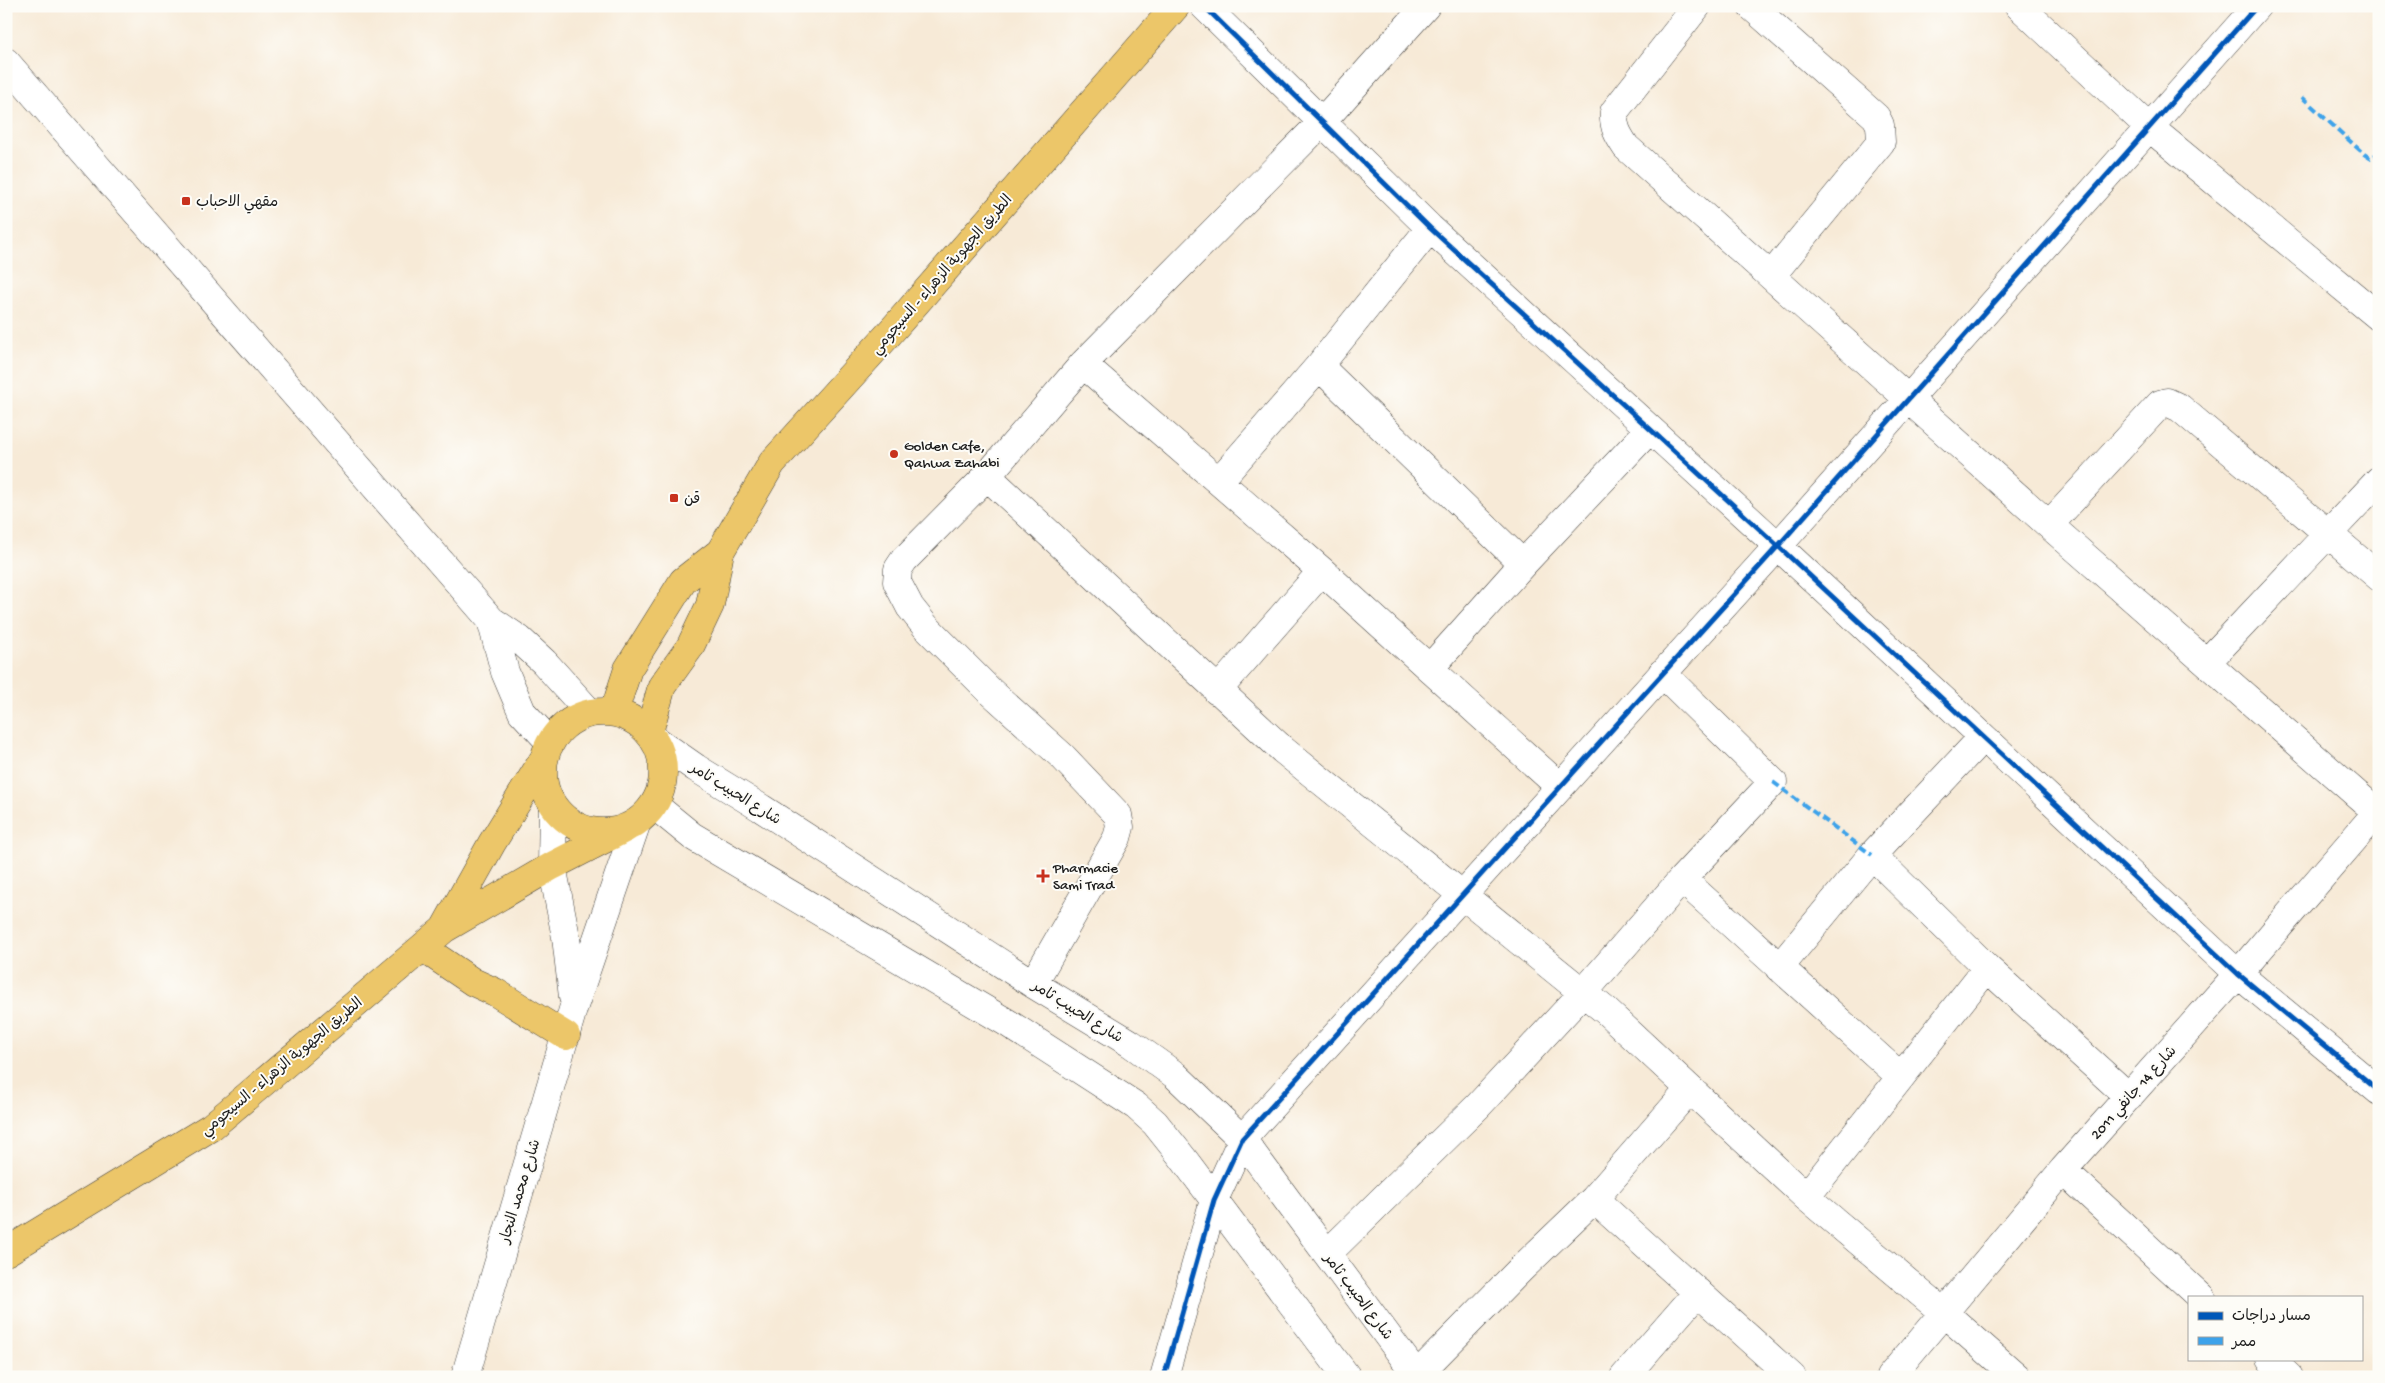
<svg xmlns="http://www.w3.org/2000/svg" width="2385" height="1383" viewBox="0 0 2385 1383" font-family="'Gochi Hand','Playpen Sans Arabic',sans-serif">
<rect width="100%" height="100%" fill="#fdfcf7"/>
<filter id="ink" filterUnits="userSpaceOnUse"><feTurbulence type="fractalNoise" baseFrequency=".02" numOctaves="2"/><feDisplacementMap in="SourceGraphic" scale="10" xChannelSelector="R" yChannelSelector="G"/><feConvolveMatrix kernelMatrix="1 2 1 2 8 2 1 2 1" color-interpolation-filters="sRGB"/></filter>
<filter id="wash" filterUnits="userSpaceOnUse"><feTurbulence type="fractalNoise" baseFrequency=".0096" numOctaves="4" result="noise"/><feDisplacementMap in="SourceGraphic" scale="20" xChannelSelector="R" yChannelSelector="G"/><feGaussianBlur stdDeviation="1.12" result="paint"/><feColorMatrix in="noise" values="0 0 0 0 0 0 0 0 0 0 0 0 0 0 0 0 0 1.4 0 .05"/><feComposite in="paint" operator="in"/></filter>
<g filter="url(#wash)">
<rect width="100%" height="100%" fill="#f7ead7"/>
</g>
<g filter="url(#ink)">
<g fill="none" stroke-linecap="round" stroke-linejoin="round">
<defs>
<path id="minor" d="M1204 6 1430 228 1778 546 2238 974 2379 1091
M1697 6 1614 112C1613 127 1618 135 1626 147L1771 276 1881 142 1880 125 1876 117 1751 6
M2019 6 2149 127 2379 317
M6 62 491 620
M1771 276 2049 525 2377 812
M1083 364 1322 571 1559 786
M1319 366 1523 564
M987 476 1283 750 1606 1011 1806 1197 1943 1312 2017 1377
M1219 481 1319 366 1430 228
M2049 525 2160 404 2167 402 2180 408 2379 577
M2207 662 2379 480
M1430 668 1523 564 1650 429
M1217 691 1322 571
M653 738 696 768 761 808 1033 984 1130 1043 1175 1075 1242 1139 1418 1377
M550 742 522 712 505 672 491 620 519 639 544 662 590 713
M654 805 692 836 1006 1022 1136 1106 1155 1123 1182 1157 1347 1377
M553 806 552 866 566 937 573 997
M1872 855 1987 968 2129 1097
M1682 879 1901 1077
M1779 968 1872 855 1983 737
M1033 984 1117 838 1120 827 1118 815 1063 757 989 690 926 627 910 607 897 582 898 569 904 560 987 476 1083 364 1321 123 1426 6
M2063 1170 2201 1297
M1806 1197 1987 968
M1594 1199 1792 1377
M1327 1254 1478 1106 1583 993 1682 879 1773 782 1662 673
M2270 1359 2289 1377
M1417 1375 1520 1270 1594 1199 1689 1090
M465 1377 574 1006 637 822
M1164 1377 1214 1200 1242 1139 1778 546 2257 6
M1624 1377 1698 1292
M1890 1377 2063 1170 2238 974 2379 810"/>
<path id="major" d="M543 772a60 60 0 1 1 120 0a60 60 0 1 1-120 0Z
M614 712 628 669 683 581 720 552
M649 732 662 686 690 647 710 605 720 552 772 463 887 336 1176 6
M445 927 492 843 543 760
M423 948 473 982 495 992 566 1036
M6 1252 211 1127 444 929 552 866 626 828"/>
</defs>
<use href="#minor" stroke="#3d3b38" stroke-width="29"/>
<use href="#major" stroke="#3d3b38" stroke-width="29"/>
<use href="#minor" stroke="#fff" stroke-width="28"/>
<use href="#major" stroke="#ecc669" stroke-width="28"/>
<path stroke="#3da2ea" stroke-width="4" stroke-dasharray="8 4" stroke-linecap="butt" d="M2302 97 2364 154 2370 158 2379 153
M1773 782 1872 855"/>
<defs>
<path id="cycleway" d="M1204 6 1430 228 1778 546 2238 974 2379 1091
M1164 1377 1214 1200 1242 1139 1778 546 2257 6"/>
</defs>
<use href="#cycleway" stroke="#fdfcf7" stroke-width="8"/>
<use href="#cycleway" stroke="#0057b8" stroke-width="5"/>
</g>
</g>
<g fill="#c8321e" stroke="#fdfcf7" stroke-width="2">
<rect x="181" y="196" width="10" height="10" rx="2.5"/>
<circle cx="894" cy="454" r="5"/>
<rect x="669" y="493" width="10" height="10" rx="2.5"/>
<path d="M1040.5 868.5h5v5h5v5h-5v5h-5v-5h-5v-5h5z"/>
</g>
<g text-anchor="middle" stroke-width="4" stroke-linejoin="round" paint-order="stroke">
<g font-size="15" fill="#1c1c1c" stroke="#fdfcf7" text-anchor="start">
<text x="196" y="206">مقهي الاحباب</text>
<text x="904" y="450">Golden Cafe,<tspan x="904" dy="17">Qahwa Zahabi</tspan></text>
<text x="684" y="503">قن</text>
<text x="1053" y="872">Pharmacie<tspan x="1053" dy="17">Sami Trad</tspan></text>
</g>
<g font-size="15" fill="#1c1c1c" stroke="#fdfcf7">
<text transform="translate(941 274) rotate(-49)" y="5">الطريق الجهوية الزهراء - السيجومي</text>
<text transform="translate(736 793) rotate(32)" y="5">شارع الحبيب ثامر</text>
<text transform="translate(1078 1011) rotate(32)" y="5">شارع الحبيب ثامر</text>
<text transform="translate(281 1066) rotate(-40)" y="5">الطريق الجهوية الزهراء - السيجومي</text>
<text transform="translate(2133 1092) rotate(-48)" y="5">شارع 14 جانفي 2011</text>
<text transform="translate(519 1191) rotate(-73)" y="5">شارع محمد النجار</text>
<text transform="translate(1359 1296) rotate(53)" y="5">شارع الحبيب ثامر</text>
</g>
</g>
<rect width="2385" height="1383" fill="none" stroke="#fdfcf7" stroke-width="25"/>
<rect x="2188" y="1296" width="175" height="65" fill="#fdfcf7" stroke="#a3a29f"/>
<rect x="2198" y="1312" width="25" height="8" fill="#0057b8" stroke="#a3a29f"/>
<text x="2232" y="1320" font-size="15" fill="#1c1c1c">مسار دراجات</text>
<rect x="2198" y="1337" width="25" height="8" fill="#3da2ea" stroke="#a3a29f"/>
<text x="2232" y="1346" font-size="15" fill="#1c1c1c">ممر</text>
</svg>
